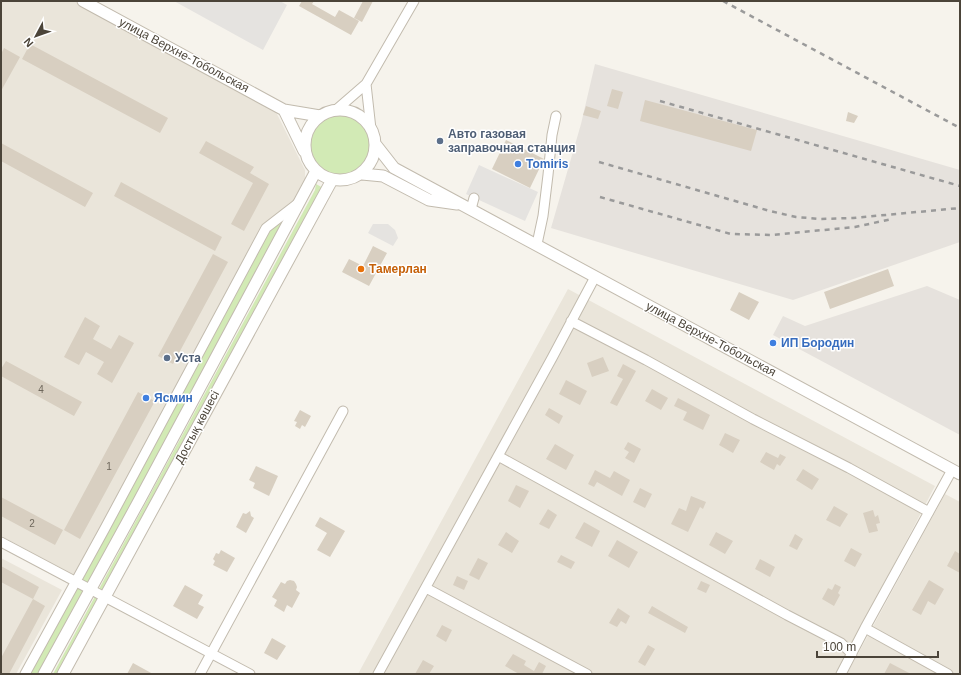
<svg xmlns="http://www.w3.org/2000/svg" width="961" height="675" viewBox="0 0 961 675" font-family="Arial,sans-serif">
<rect width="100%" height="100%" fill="#f6f3ec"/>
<path fill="#eae5da" d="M1 1H74L274 108 305 170V180L297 198 263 227 74 575 1 536Z
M568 289 935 486 837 674H358Z
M945 494 960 502V674H847Z
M1 558 62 590 16 674H1Z"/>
<path fill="#e6e2dd" d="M595 64 960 170V242L793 300 551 228 581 124Z
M927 286 960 300V435L773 335 783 316 805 326Z"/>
<path fill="#d2eab5" d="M311 145a30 30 0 1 1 60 0a30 30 0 1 1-60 0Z
M316 184 325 189 59 674H53L315 190Z
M287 216 41 674H29L270 229Z"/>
<path fill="#e5e3e0" d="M174 1H280L287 5 263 50Z
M479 165 538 192 525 221 466 194Z
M373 224H388L395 230 398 238 393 246 368 233Z"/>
<path fill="#d8cfc1" d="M302 1H314L312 4 335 17 339 10 359 21 351 35 299 6Z
M363 1H373L362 22 354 18Z
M30 44 168 118 160 133 22 59Z
M4 48 20 57 1 91V54Z
M612 89 623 92 618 109 607 106Z
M645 100 757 130 751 151 640 121Z
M586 106 601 111 598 119 583 115Z
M848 112 858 116 854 123 846 121Z
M506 140 544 159 543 161 530 188 492 169Z
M206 141 254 167 250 173 269 184 244 231 231 224 253 183 199 153Z
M1 143 93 193 85 207 1 161Z
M121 182 222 237 215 251 114 196Z
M373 246 387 253 369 286 342 272 349 259 363 266Z
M213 254 228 262 173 364 158 356Z
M888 269 894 286 830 309 824 292Z
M739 292 759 302 749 320 730 310Z
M85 317 100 326 93 339 111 349 119 335 134 343 112 383 97 374 104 362 86 352 79 365 64 357Z
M603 357 609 371 592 377 587 363Z
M6 361 82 402 74 416 1 376V369Z
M623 364 636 371 617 406 610 403 623 379 617 376Z
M566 380 587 391 580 405 559 394Z
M652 389 668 398 661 410 645 401Z
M138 392 155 401 80 539 64 530Z
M678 398 710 415 703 430 683 420 687 412 674 406Z
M549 408 563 416 559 424 545 415Z
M300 410 311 416 305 427 302 425 300 429 295 426 297 422 294 421Z
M725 433 740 440 733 453 719 445Z
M628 442 641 449 634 463 625 458 629 452 624 449Z
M555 444 574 455 566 470 546 459Z
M766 452 778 458 780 454 786 457 780 466 777 464 774 470 760 462Z
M256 466 278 476 269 496 253 488 255 483 249 480Z
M803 469 819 479 812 490 796 480Z
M595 470 610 478 614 471 630 480 622 496 597 482 594 487 588 484Z
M516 485 529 491 520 508 508 501Z
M640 488 652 494 645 508 633 502Z
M691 496 706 502 703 509 700 507 688 532 671 524 679 508 686 511Z
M1 497 63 530 55 545 1 516Z
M834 506 848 514 840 527 826 520Z
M548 509 557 515 549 529 539 524Z
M873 510 875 517 878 515 880 523 876 524 878 531 869 533 863 513Z
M250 511 251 516 254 518 246 533 236 527 243 513 246 514Z
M320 517 345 531 330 557 317 550 327 533 315 526Z
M584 522 600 531 592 547 575 538Z
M506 532 519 541 512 553 498 545Z
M716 532 733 541 725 554 709 545Z
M795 534 803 539 797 550 789 546Z
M617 540 638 552 629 568 608 556Z
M851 548 862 554 855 567 844 561Z
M221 550 235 558 227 572 213 565 215 561 213 559 216 553 219 554Z
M955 551 960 554V573L947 566Z
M561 555 575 562 571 569 557 562Z
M478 558 488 563 479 580 469 575Z
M760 559 775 567 770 577 755 569Z
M1 566 39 587 33 599 1 582Z
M457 576 468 581 464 590 453 585Z
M290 580 294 581 296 584 297 587 296 590 300 593 292 608 287 605 284 612 274 606 277 600 272 597 281 582 285 584 287 581Z
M929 580 944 589 935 605 928 601 921 615 912 610Z
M701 581 710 585 706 593 697 589Z
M835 584 841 587 838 593 840 595 834 606 822 599 828 588 832 590Z
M185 585 203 595 198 604 204 607 197 619 173 606Z
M33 599 45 606 9 674H1V658Z
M652 606 688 627 685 633 648 613Z
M618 608 630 616 626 624 621 621 617 627 609 623Z
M442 625 452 630 446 642 436 636Z
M272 638 286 646 277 660 264 653Z
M648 645 655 649 645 666 638 662Z
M513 654 526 661 524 665 534 671 539 662 546 666 542 674H519L505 666Z
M423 660 434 666 429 674H415Z
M133 663 153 674H127Z
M890 663 911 674H884Z"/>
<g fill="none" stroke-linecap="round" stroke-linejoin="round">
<defs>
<path id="minor" d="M366 84 371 129
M336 110 366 84 414 1
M471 209 474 198
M537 244 543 216 548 175 552 135 556 116
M571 321 646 360 753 419 849 468 929 512
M498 456 787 615 841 643 852 654
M1 542 250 674
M426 588 587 674
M865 628 948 674
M25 674 104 530 266 228 297 204
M200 674 343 411
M378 674 552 358 595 277
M841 674 865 628 952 470"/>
<path id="tertiary" d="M83 1 284 110 320 116
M305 145a35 35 0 1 1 70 0a35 35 0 1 1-70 0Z
M284 110 304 151
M376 145 394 168 960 474
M362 174 383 176 429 200 457 204
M44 674 139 501 316 171
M63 674 332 180"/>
</defs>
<use href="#minor" stroke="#c2bbae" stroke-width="11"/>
<use href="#tertiary" stroke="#c2bbae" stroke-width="13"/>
<use href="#minor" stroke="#fff" stroke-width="9"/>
<use href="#tertiary" stroke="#fff" stroke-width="11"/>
<path stroke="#9a9a9a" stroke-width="2.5" stroke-dasharray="5 5" stroke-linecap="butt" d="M723 1 960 128
M660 101 960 186
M599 162 770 211 796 217 820 219 853 218 960 208
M600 197 731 234 771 235 855 227 892 219"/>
</g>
<g fill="#5c6f8a" stroke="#fff" stroke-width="1.5">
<circle cx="440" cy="141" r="4"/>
<circle cx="167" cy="358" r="4"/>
</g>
<g fill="#3f7fe0" stroke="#fff" stroke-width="1.5">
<circle cx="518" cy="164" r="4"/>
<circle cx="773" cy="343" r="4"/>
<circle cx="146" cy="398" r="4"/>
</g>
<circle fill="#e8710a" stroke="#fff" stroke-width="1.5" cx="361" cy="269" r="4"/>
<g text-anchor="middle" stroke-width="3" stroke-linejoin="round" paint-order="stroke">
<g font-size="10" fill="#6e675b">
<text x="41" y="393">4</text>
<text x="109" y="470">1</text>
<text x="32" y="527">2</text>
</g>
<g font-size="12" fill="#4b4439" stroke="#fff">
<text transform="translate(184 55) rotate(28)" y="4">улица Верхне-Тобольская</text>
<text transform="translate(711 339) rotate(28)" y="4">улица Верхне-Тобольская</text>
<text transform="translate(197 427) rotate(-62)" y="4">Достық көшесі</text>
</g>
<g font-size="12" font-weight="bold" fill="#4e5e75" stroke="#fff" text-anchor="start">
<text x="448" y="138">Авто газовая<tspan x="448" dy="14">заправочная станция</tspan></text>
<text x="175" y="362">Уста</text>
</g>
<g font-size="12" font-weight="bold" fill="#366cbe" stroke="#fff" text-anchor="start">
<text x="526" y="168">Tomiris</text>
<text x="781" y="347">ИП Бородин</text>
<text x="154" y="402">Ясмин</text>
</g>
<g font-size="12" font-weight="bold" fill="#c56008" stroke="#fff" text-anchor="start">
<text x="369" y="273">Тамерлан</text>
</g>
</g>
<rect width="961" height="675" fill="none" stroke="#4b4439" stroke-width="4"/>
<g transform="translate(36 36) rotate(229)" stroke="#ffffff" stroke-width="3" paint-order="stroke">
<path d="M0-3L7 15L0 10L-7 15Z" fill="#4b4439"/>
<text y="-6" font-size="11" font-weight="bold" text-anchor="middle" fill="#4b4439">N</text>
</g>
<path d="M817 651v6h121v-6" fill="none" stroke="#4b4439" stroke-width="2"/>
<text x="823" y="651" font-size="12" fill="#4b4439" stroke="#ffffff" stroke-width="3" paint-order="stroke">100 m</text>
</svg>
